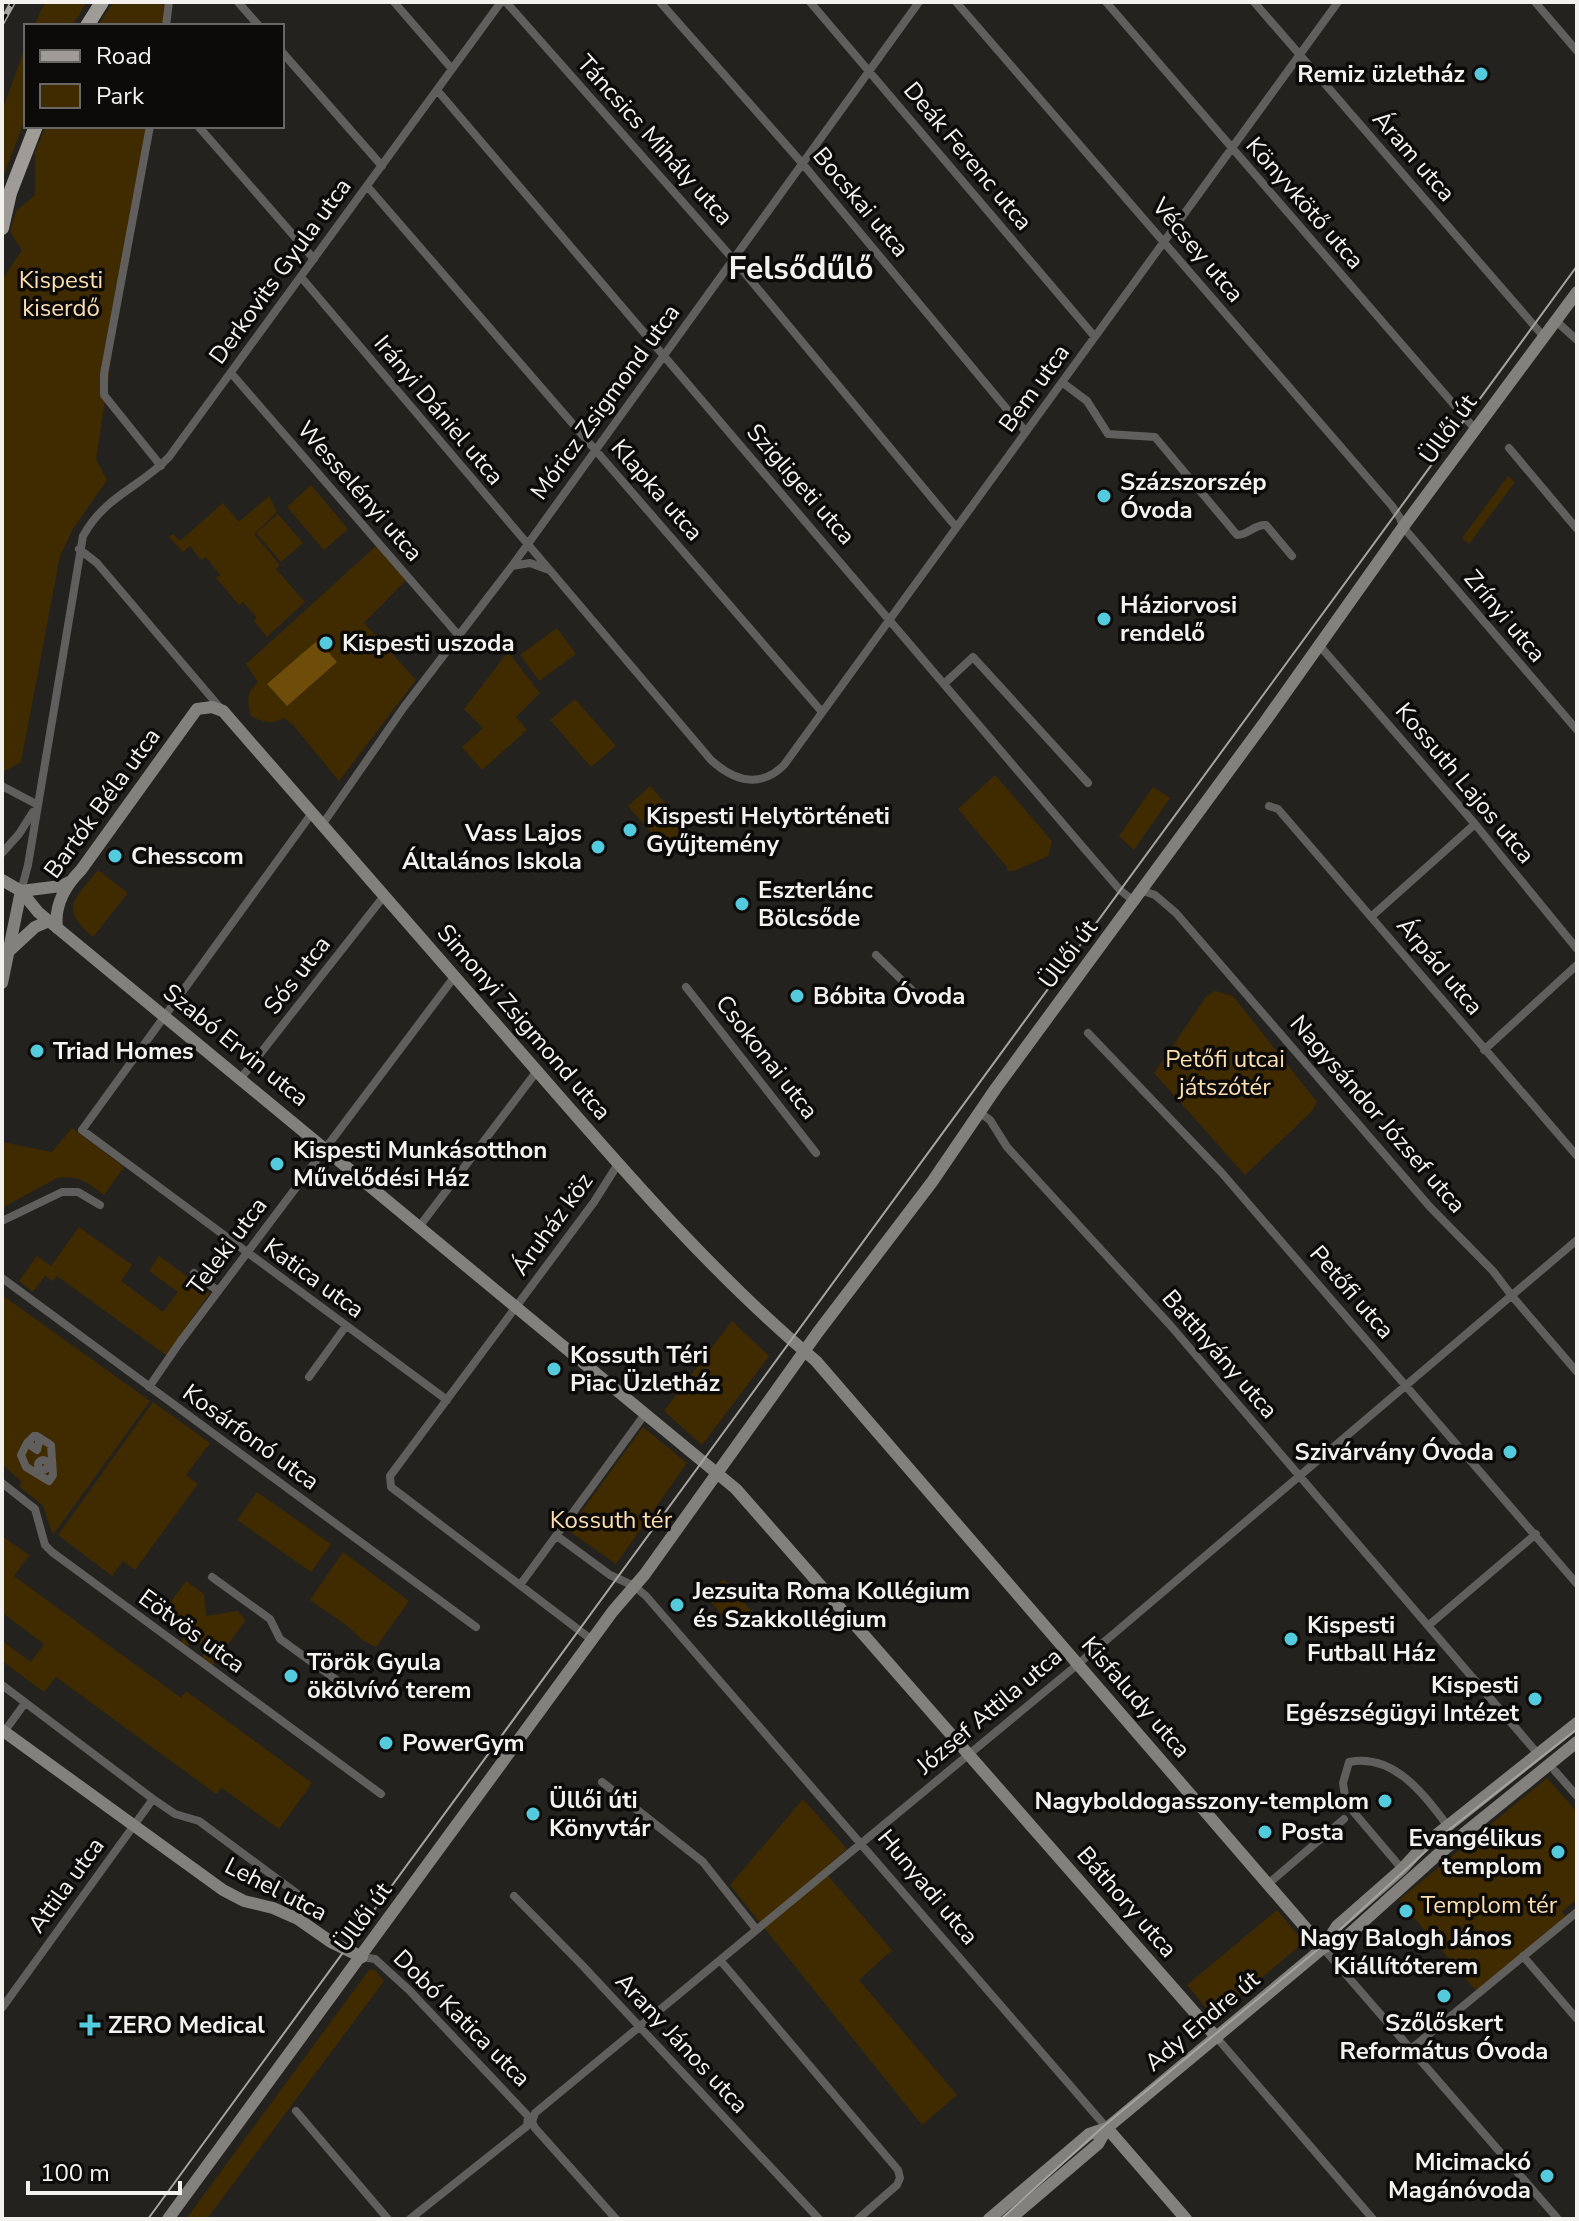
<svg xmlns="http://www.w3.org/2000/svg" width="1579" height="2221" viewBox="0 0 1579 2221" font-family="'Nunito Sans',sans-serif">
<rect width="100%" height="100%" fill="#24221e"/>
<path fill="#402b00" d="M45 2H87L72 26H34Z
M113 2H168L164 26H98Z
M26 45V117L2 179V111Z
M46 126H147L96 459 107 480 73 529 60 556 21 762 3 772 2 280 22 250 10 232 16 211 35 195V152Z
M1508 476 1515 482 1469 544 1462 538Z
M311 485 348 529 324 550 287 507Z
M269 496 277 512 254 534 280 565 276 569 305 602 267 637 254 621 257 618 243 602 239 605 216 578 220 575 206 557 201 560 190 546 183 552 169 537 173 534 180 541 223 503 239 522Z
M278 514 303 543 281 562 256 533Z
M376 546 407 579 364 623 416 680 339 781 293 725 284 718C273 725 263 722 251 716 247 701 246 693 258 682L246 664Z
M557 628 576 654 539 681 520 655Z
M508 652 540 693 516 717 527 730 482 770 462 747 483 728 464 709Z
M575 699 616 746 591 767 550 720Z
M995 775 1052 841 1048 856 1014 871H1007V867L958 809Z
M650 786 690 831 667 851 628 806Z
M1153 787 1170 798 1134 850 1119 836Z
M98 870 128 893 93 937C59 908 74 900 98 870Z
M1215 991 1233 996 1317 1102 1311 1112 1245 1175 1154 1073 1206 997Z
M72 1128 124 1167 104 1195C88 1183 78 1175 57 1178L2 1208V1142L52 1152Z
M79 1227 132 1265 121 1281 163 1312 178 1292 149 1271 159 1256 210 1293 166 1355 57 1276 53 1281 45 1276 33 1292 19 1281 37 1256 51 1266Z
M2 1295 150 1401 53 1535 43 1506 19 1486 22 1482 2 1464Z
M732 1321 769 1356 702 1445 664 1411Z
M153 1402 210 1443 186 1475 198 1484 135 1570 123 1561 112 1576 58 1535Z
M643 1427 687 1463 616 1564 568 1530Z
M257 1492 331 1544 311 1572 237 1520Z
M2 1536 29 1555 14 1576 181 1698 186 1691 312 1783 279 1829 222 1788 216 1794 56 1677 44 1692 2 1661V1641L31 1662 44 1644 4 1614 2 1616Z
M343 1552 409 1601 376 1647 362 1640 350 1628 310 1600Z
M724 1579 753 1613 734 1629 705 1595Z
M186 1581 204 1594 206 1616 237 1611 246 1620 212 1666 202 1659 205 1648 193 1639 187 1646 181 1643 185 1634 160 1616Z
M1547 1778 1577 1812V1899L1562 1912 1568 1919 1478 1993 1399 1900Z
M803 1799 847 1849 823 1870 892 1950 859 1980 957 2095 922 2125 730 1885Z
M1277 1910 1301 1939 1302 1944 1216 2016H1213L1187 1985Z
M374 1969 384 1981 207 2219H186L369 1970Z"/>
<path fill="#6e4d0a" d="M318 640 337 662 287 706 267 684Z"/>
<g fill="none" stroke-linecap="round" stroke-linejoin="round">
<path stroke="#605f5d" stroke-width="8" d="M238 2 259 26
M394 2 452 69
M506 2 733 259 956 527
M660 2 802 163 1026 432
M810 2 1095 337
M956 2 1392 506 1400 518 1403 527 1577 730
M1106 2 1475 429
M1254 2 1544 337
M1535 2 1577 51
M166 26 169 2
M282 52 382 166
M437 90 1082 846 1120 890 1135 902
M150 126 104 374V395L161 466
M198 126 314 259
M367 186 822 712
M301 277 711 760C734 781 760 789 784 765L1338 2
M1556 321 1577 340
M231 373 460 637
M1063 383 1087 401 1108 434 1155 437 1237 535C1249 535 1254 524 1266 525L1292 556
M1509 448 1577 529
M79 549 97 563 222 710
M512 566 530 563 546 569
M1319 645 1475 824 1577 949
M945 683 973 657 1088 783
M2 786 36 804
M1269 806 1278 809 1577 1156
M312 813 82 1130 447 1400
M322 825 404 707 512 566 919 2
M2 853 19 834 33 812
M21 891 28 865 83 536C106 495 138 489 169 457L501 2
M1143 891 1155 895 1176 913 1430 1207 1493 1271 1512 1296 1577 1372
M1372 916 1475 824
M876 955 919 997 931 1002
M686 987 816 1153
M1088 1033 1221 1172 1577 1584
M1484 1050 1577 965
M241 1078 384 896
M979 1112 990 1120 1007 1147 1170 1325 1538 1754
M2 1221 62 1192H78L100 1205
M419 1227 537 1071
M194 1273 218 1291
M2 1278 476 1627
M309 1377 346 1326
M149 1387 180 1342 455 976
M27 1443 21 1455 26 1467 49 1481 53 1475 51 1445 37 1436H34L27 1443 37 1450 40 1438
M38 1465a5 5 0 1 1 10 0a5 5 0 1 1-10 0Z
M2 1483 35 1509 45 1545 52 1552 381 1794
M557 1536 610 1575 634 1586 646 1596 1107 2128
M212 1577 270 1619 280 1639 356 1694
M520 1585 645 1414
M1429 1625 1536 1534
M592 1640 391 1487 390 1476 594 1202 618 1164
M2 1685 153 1799 175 1814 199 1821 303 1898
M4 1732 25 1703
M1555 1771 1577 1796
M602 1782 703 1862 756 1929
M1402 1869 1346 1803 1343 1783 1349 1762C1393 1753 1423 1793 1447 1825
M1268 1884 1344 1819
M514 1896 582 1965 819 2219
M1323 1948 1558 2219
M1523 1956 1577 2019
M362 1957 375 1959 409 1990 528 2116 527 2126 410 2219
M720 1960 898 2170 900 2178 897 2185 858 2219
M2 2008 153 1799
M1217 2038 1373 2219
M1411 2049 1577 1912
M296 2111 388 2219
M616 2219 535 2128 532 2122 535 2113 1077 1665 1577 1240"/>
<path stroke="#83817e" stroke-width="12" d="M2 880 21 891 38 912 736 1489 1217 2038
M21 891 61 886 69 882
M57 928C54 905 65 886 81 870L197 709 212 707 223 711C325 828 428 946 530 1063 620 1166 710 1272 816 1361L1323 1948
M8 952 35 927 49 921
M2 983 21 891
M2 1730 223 1890 244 1901 273 1908 298 1919 331 1942 362 1957
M1325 1945 1337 1926 1402 1869 1425 1844 1577 1723
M1107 2128 1186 2219
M168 2219 613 1611 645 1574 818 1332 932 1182 996 1088 1264 723 1403 527 1577 292
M989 2219 1089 2134 1107 2128 1323 1948 1344 1939 1435 1857 1577 1742
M1010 2219 1098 2144 1107 2128"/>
<path stroke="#9f9c98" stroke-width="14" d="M87 26 102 2
M2 228 10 193 36 126"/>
<path stroke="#a6a4a1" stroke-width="2" d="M148 2219 1577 266
M1001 2219 1105 2125 1322 1946 1450 1829 1577 1729"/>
<defs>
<path id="rail" d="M2 22 13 2"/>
</defs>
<use href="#rail" stroke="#a6a4a1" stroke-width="6"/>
<use href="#rail" stroke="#0d0b0a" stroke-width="3" stroke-dasharray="9" stroke-linecap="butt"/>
</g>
<g fill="#54cadd" stroke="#0d0b0a" stroke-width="3">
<circle cx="1481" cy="74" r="8"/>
<circle cx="1104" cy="496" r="8"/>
<circle cx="1104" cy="619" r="8"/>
<circle cx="326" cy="643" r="8"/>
<circle cx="630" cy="830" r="8"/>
<circle cx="598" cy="847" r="8"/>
<circle cx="115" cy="856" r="8"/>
<circle cx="742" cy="904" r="8"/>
<circle cx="797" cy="996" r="8"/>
<circle cx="37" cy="1051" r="8"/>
<circle cx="277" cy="1164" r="8"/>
<circle cx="554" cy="1369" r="8"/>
<circle cx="1510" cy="1452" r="8"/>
<circle cx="677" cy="1605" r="8"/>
<circle cx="1291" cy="1639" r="8"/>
<circle cx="291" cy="1676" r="8"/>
<circle cx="1535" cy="1699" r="8"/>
<circle cx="386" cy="1743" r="8"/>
<circle cx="1385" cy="1801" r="8"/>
<circle cx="533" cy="1814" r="8"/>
<circle cx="1265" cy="1832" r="8"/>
<circle cx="1558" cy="1852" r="8"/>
<circle cx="1406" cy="1911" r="8"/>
<circle cx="1444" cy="1996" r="8"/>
<path d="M86 2013h8v8h8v8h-8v8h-8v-8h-8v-8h8z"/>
<circle cx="1547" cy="2176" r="8"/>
</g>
<g text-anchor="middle" stroke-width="7" stroke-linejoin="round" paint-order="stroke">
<g font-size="24" font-weight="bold" fill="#f3f2ef" stroke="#0d0b0a" text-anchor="start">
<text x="1465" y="82" text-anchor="end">Remiz üzletház</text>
<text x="1120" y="490">Százszorszép<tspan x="1120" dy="28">Óvoda</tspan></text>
<text x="1120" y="613">Háziorvosi<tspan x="1120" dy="28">rendelő</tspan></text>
<text x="342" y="651">Kispesti uszoda</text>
<text x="646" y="824">Kispesti Helytörténeti<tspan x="646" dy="28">Gyűjtemény</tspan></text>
<text x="582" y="841" text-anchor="end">Vass Lajos<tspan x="582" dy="28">Általános Iskola</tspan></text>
<text x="131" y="864">Chesscom</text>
<text x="758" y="898">Eszterlánc<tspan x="758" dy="28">Bölcsőde</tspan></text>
<text x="813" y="1004">Bóbita Óvoda</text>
<text x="53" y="1059">Triad Homes</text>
<text x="293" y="1158">Kispesti Munkásotthon<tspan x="293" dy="28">Művelődési Ház</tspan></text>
<text x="570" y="1363">Kossuth Téri<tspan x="570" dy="28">Piac Üzletház</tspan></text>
<text x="1494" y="1460" text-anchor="end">Szivárvány Óvoda</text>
<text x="693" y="1599">Jezsuita Roma Kollégium<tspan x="693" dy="28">és Szakkollégium</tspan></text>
<text x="1307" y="1633">Kispesti<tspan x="1307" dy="28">Futball Ház</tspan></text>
<text x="307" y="1670">Török Gyula<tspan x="307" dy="28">ökölvívó terem</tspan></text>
<text x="1519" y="1693" text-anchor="end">Kispesti<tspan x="1519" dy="28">Egészségügyi Intézet</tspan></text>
<text x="402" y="1751">PowerGym</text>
<text x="549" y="1808">Üllői úti<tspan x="549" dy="28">Könyvtár</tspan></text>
<text x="1369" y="1809" text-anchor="end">Nagyboldogasszony-templom</text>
<text x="1281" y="1840">Posta</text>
<text x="1542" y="1846" text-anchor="end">Evangélikus<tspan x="1542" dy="28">templom</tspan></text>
<text x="1406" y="1946" text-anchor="middle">Nagy Balogh János<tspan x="1406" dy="28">Kiállítóterem</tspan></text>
<text x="1444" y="2031" text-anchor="middle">Szőlőskert<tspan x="1444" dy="28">Református Óvoda</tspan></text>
<text x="108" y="2033">ZERO Medical</text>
<text x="1531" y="2170" text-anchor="end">Micimackó<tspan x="1531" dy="28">Magánóvoda</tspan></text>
</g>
<g font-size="24" fill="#f3f2ef" stroke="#0d0b0a">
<text transform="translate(655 140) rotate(48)" y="8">Táncsics Mihály utca</text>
<text transform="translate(968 156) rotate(50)" y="8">Deák Ferenc utca</text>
<text transform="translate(1414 156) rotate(49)" y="8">Áram utca</text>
<text transform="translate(861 202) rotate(50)" y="8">Bocskai utca</text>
<text transform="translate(1305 203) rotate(49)" y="8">Könyvkötő utca</text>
<text transform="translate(1198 250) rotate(50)" y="8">Vécsey utca</text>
<text transform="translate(280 271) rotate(-54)" y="8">Derkovits Gyula utca</text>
<text transform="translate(1034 388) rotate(-54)" y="8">Bem utca</text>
<text transform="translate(605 402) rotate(-54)" y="8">Móricz Zsigmond utca</text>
<text transform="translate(439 410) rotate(50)" y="8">Irányi Dániel utca</text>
<text transform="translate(1448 429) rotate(-54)" y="8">Üllői út</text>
<text transform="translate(801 484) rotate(49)" y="8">Szigligeti utca</text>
<text transform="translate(657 490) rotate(49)" y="8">Klapka utca</text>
<text transform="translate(360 491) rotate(49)" y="8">Wesselényi utca</text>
<text transform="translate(1505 616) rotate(50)" y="8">Zrínyi utca</text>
<text transform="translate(1465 783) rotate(50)" y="8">Kossuth Lajos utca</text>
<text transform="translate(102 803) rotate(-54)" y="8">Bartók Béla utca</text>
<text transform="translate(1068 954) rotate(-53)" y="8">Üllői út</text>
<text transform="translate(1440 966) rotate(50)" y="8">Árpád utca</text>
<text transform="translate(297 975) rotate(-52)" y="8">Sós utca</text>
<text transform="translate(524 1022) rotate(49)" y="8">Simonyi Zsigmond utca</text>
<text transform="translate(236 1045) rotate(39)" y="8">Szabó Ervin utca</text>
<text transform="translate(767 1057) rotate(52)" y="8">Csokonai utca</text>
<text transform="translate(1378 1114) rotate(49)" y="8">Nagysándor József utca</text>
<text transform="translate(552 1224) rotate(-54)" y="8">Áruház köz</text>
<text transform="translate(227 1246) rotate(-53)" y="8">Teleki utca</text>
<text transform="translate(314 1278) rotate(36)" y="8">Katica utca</text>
<text transform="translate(1352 1292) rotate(49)" y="8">Petőfi utca</text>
<text transform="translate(1220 1354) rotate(49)" y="8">Batthyány utca</text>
<text transform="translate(251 1437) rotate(36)" y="8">Kosárfonó utca</text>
<text transform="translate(192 1631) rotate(36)" y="8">Eötvös utca</text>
<text transform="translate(1136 1697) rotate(49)" y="8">Kisfaludy utca</text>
<text transform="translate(989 1711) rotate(-40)" y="8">József Attila utca</text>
<text transform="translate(66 1885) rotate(-54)" y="8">Attila utca</text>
<text transform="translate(928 1887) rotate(50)" y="8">Hunyadi utca</text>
<text transform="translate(276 1889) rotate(27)" y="8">Lehel utca</text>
<text transform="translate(1127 1902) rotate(49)" y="8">Báthory utca</text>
<text transform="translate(363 1917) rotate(-54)" y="8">Üllői út</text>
<text transform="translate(462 2018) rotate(45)" y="8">Dobó Katica utca</text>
<text transform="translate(1202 2021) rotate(-40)" y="8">Ady Endre út</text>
<text transform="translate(682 2043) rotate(47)" y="8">Arany János utca</text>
</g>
<g font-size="24" fill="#fddfaf" stroke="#0d0b0a">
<text x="61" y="288">Kispesti<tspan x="61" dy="28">kiserdő</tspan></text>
<text x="1225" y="1067">Petőfi utcai<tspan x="1225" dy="28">játszótér</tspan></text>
<text x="611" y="1528">Kossuth tér</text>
<text x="1489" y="1913">Templom tér</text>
</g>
<g font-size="32" font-weight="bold" fill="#f3f2ef" stroke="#0d0b0a">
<text x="801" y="279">Felsődűlő</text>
</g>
</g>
<rect width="1579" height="2221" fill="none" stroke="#f3f2ef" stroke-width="8"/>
<rect x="24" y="24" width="260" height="104" fill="#0d0b0a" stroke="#696766" stroke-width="2"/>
<rect x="40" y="50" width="40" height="12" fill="#9f9c98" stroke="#696766" stroke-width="2"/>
<text x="96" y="64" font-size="24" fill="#f3f2ef">Road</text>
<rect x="40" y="84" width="40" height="24" fill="#402b00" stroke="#696766" stroke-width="2"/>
<text x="96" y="104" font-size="24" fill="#f3f2ef">Park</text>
<path d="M28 2181v12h152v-12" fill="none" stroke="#f3f2ef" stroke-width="4"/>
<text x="40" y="2181" font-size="24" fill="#f3f2ef" stroke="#0d0b0a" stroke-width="6" paint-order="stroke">100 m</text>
</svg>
